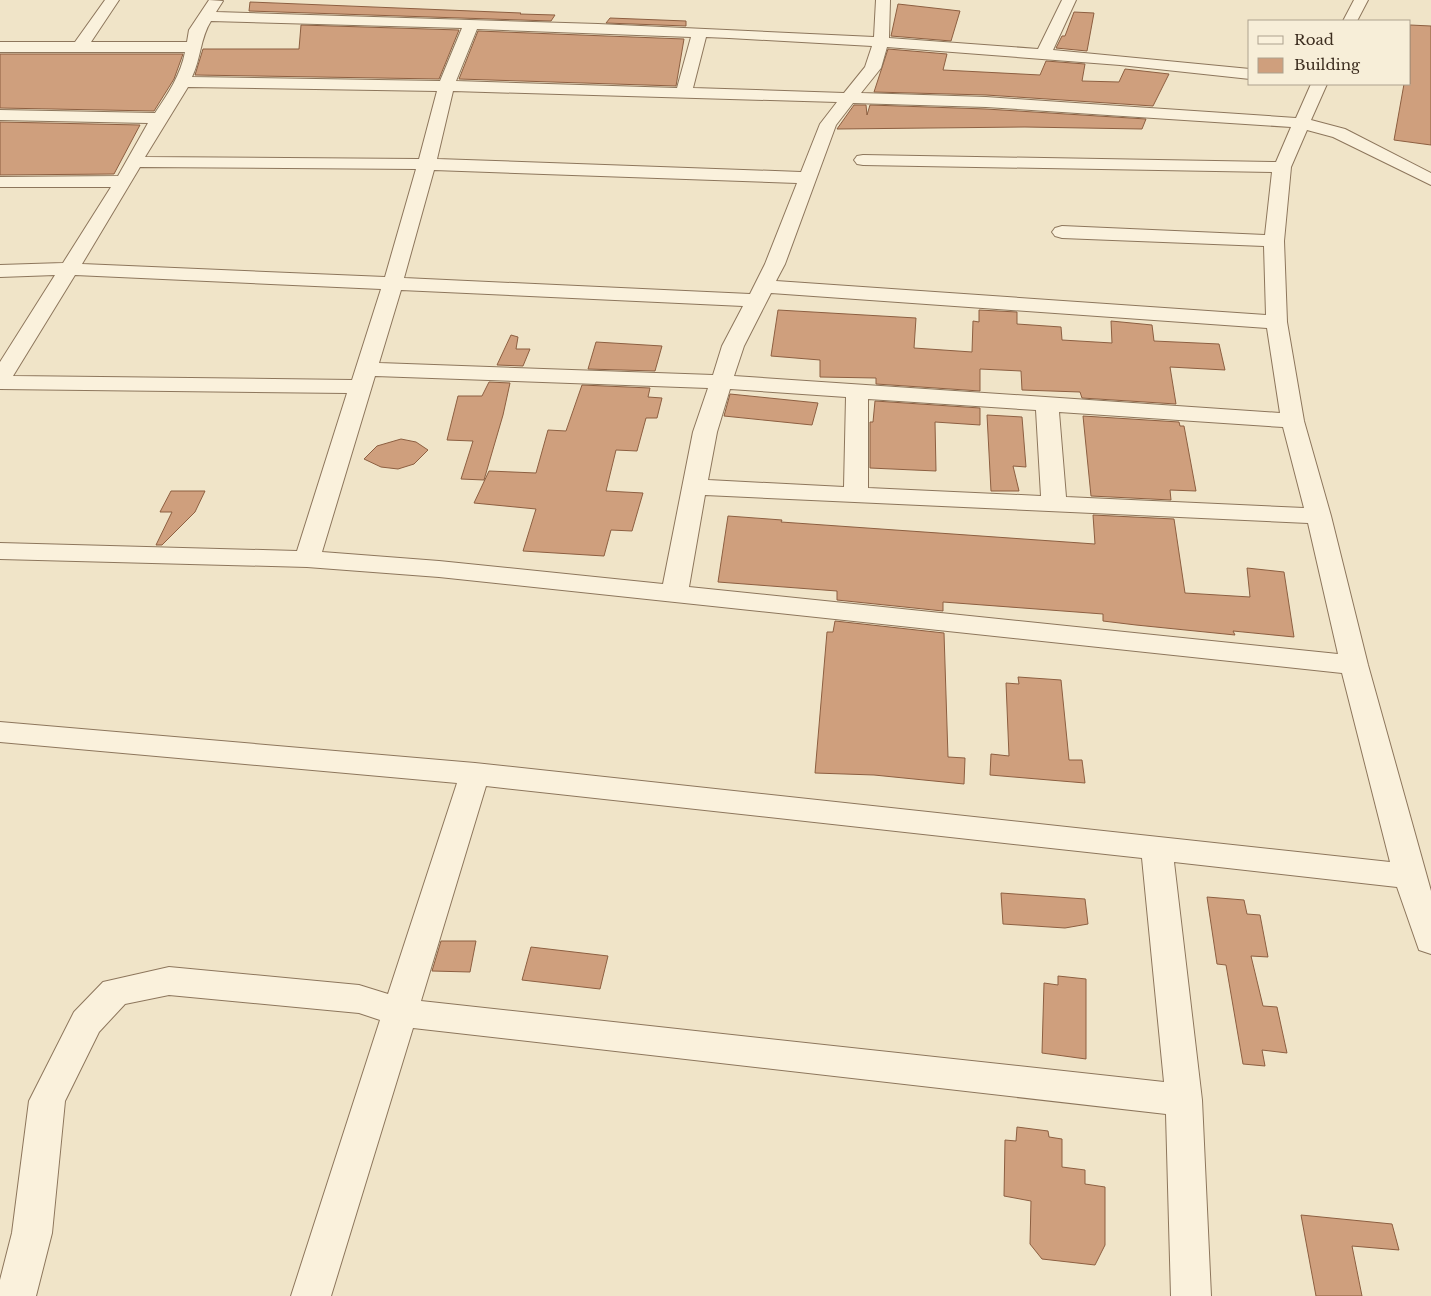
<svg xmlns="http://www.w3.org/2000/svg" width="1431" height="1296" viewBox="0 0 1431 1296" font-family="'Libre Baskerville',serif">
<rect width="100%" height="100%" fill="#f0e4c8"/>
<path fill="#cf9f7d" stroke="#8d5f41" d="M250 2 521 13 520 14 555 15 551 21 249 11Z
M898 4 960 11 951 41 891 36Z
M1074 12 1094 13 1087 51 1056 48 1062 36H1065Z
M610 18 686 21V26L606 23Z
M301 25 459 30 439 79 195 75 203 49H299Z
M1410 25 1431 26V145L1394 140 1404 84H1410Z
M478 31 684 39 676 86 459 79Z
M888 49 947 54 943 70 1040 75 1046 61 1085 64 1082 81 1119 82 1125 69 1169 74 1153 106 986 95 874 92Z
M0 54H183L174 79 154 111 0 108Z
M854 105H866L867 115 870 105 986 109 1146 119 1142 129 1025 127 837 129Z
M0 122 140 125 114 174 0 175Z
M778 310 916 318 914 348 972 352 973 321 979 322V310L1017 312V324L1061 327 1062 340 1112 343 1111 321 1152 325 1154 341 1219 344 1225 370 1170 367 1176 404 1082 398 1080 392 1022 390 1021 371 980 369V391L876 384V378L820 377V360L771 356Z
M511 335 518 337 516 349H530L523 366 497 365Z
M596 342 662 346 655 371 588 369Z
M489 382 510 383 503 415 484 480 461 479 473 441 447 440 458 396H482Z
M582 385 650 388 648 397 662 398 657 418H646L637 451 616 450 606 491 643 493 632 531 611 530 604 556 523 551 536 509 474 503 489 471 536 473 548 430 566 431Z
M730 394 818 403 812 425 724 416Z
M875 401 980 408V425L935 422 936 471 870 468V422H873Z
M987 415 1022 417 1026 467 1013 466 1019 491H991Z
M1083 416 1179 422 1180 426H1184L1196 491 1170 490 1171 500 1091 496Z
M401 439 416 442 428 450 414 464 398 469 381 467 364 459 377 446Z
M171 491H205L195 512 162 545H156L172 512H160Z
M1093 515 1174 519 1185 593 1250 597 1247 568 1284 572 1294 637 1233 631 1235 635 1136 625 1103 621V614L943 602V611L837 600V591L718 582 728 516 782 520 781 522 1095 544Z
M835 621 944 633 948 757 965 758 964 784 874 775 815 773 827 632H833Z
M1018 677 1061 680 1069 760H1082L1085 783 990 775 991 754 1009 756 1006 683 1019 684Z
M1001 893 1085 899 1088 924 1065 928 1003 924Z
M1207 897 1244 900 1247 914 1260 915 1268 957 1251 956 1263 1006 1277 1007 1287 1053 1262 1050 1265 1066 1243 1064 1226 965 1217 964Z
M441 941H476L470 972 432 971Z
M531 947 608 956 600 989 522 980Z
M1058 976 1086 979V1059L1042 1053 1044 983 1058 985Z
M1017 1127 1048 1131 1049 1137 1062 1139V1167L1085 1170V1184L1105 1187V1245L1095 1265 1042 1259 1030 1244 1031 1201 1004 1196 1005 1140 1016 1141Z
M1301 1215 1392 1224 1399 1250 1352 1246 1362 1296H1316Z"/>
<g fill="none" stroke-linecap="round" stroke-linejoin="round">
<defs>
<path id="minor" d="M105 0H119L91 42H187L189 30 209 0 223 1 216 12 598 24 874 37 876 0H890L889 38 1038 49 1062 0H1076L1053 50 1250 69V79L1120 65 887 47 881 68 861 93 986 97 1296 118 1311 84H1327L1311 120 1345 129 1431 173V185L1333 137 1307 130 1291 167 1284 241 1287 322 1304 421 1331 516 1368 665 1431 891V954L1419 950 1397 887 1174 862 1202 1100 1211 1296H1171L1166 1114 413 1028 331 1296H291L380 1020 359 1013 169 995 125 1004 99 1032 65 1101 52 1233 36 1296H0V1280L12 1233 29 1101 74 1012 103 982 169 967 359 985 388 994 457 783 0 742V722L475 763 1390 862 1342 673 439 577 307 567 0 559V543L297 551 347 393 0 389V362L55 275 0 277V265L63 263 111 187H0V177L118 176 148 123 0 120V110L155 113C168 94 181 74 185 52H0V42H75ZM211 21 462 28 440 81 192 77C201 59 200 38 211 21ZM477 29 691 37 677 88 456 81ZM706 37 729 38 872 46 865 67 844 93 693 88ZM188 87 437 91 419 159 145 157ZM453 91 837 102 820 124 801 172 437 159ZM853 103 986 107 1291 127 1276 162 863 155 857 156 854 160 857 164 863 165 1272 172 1265 235 1062 226 1055 228 1052 232 1055 236 1062 238 1264 246 1266 315 776 281 785 264 836 125ZM140 167 416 169 385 277 82 264ZM434 170 797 183 765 264 750 294 404 278ZM75 275 381 289 352 380 13 376ZM401 290 743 306 722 346 713 375 379 363ZM771 293 1267 328 1280 413 734 376 744 346ZM375 376 708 388 693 432 663 584 439 561 322 552ZM730 389 846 397 844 487 708 480 717 432ZM868 399 1036 410 1041 496 868 488ZM1059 412 1283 427 1304 508 1066 497ZM705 495 1308 523 1338 654 689 587ZM486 786 1142 858 1164 1082 421 1001Z
M1354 0H1368L1357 21H1343Z"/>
</defs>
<use href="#minor" stroke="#8d765c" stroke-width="2"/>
<use href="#minor" fill="#faf1dc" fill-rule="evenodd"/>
</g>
<rect x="1248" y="20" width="162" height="65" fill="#f7eed8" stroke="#ada18e"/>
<rect x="1258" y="36" width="25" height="8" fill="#faf1dc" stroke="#ada18e"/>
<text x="1294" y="45" font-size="15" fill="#3d2e20">Road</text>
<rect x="1258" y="58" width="25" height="15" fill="#cf9f7d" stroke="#ada18e"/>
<text x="1294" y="70" font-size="15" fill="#3d2e20">Building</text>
</svg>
